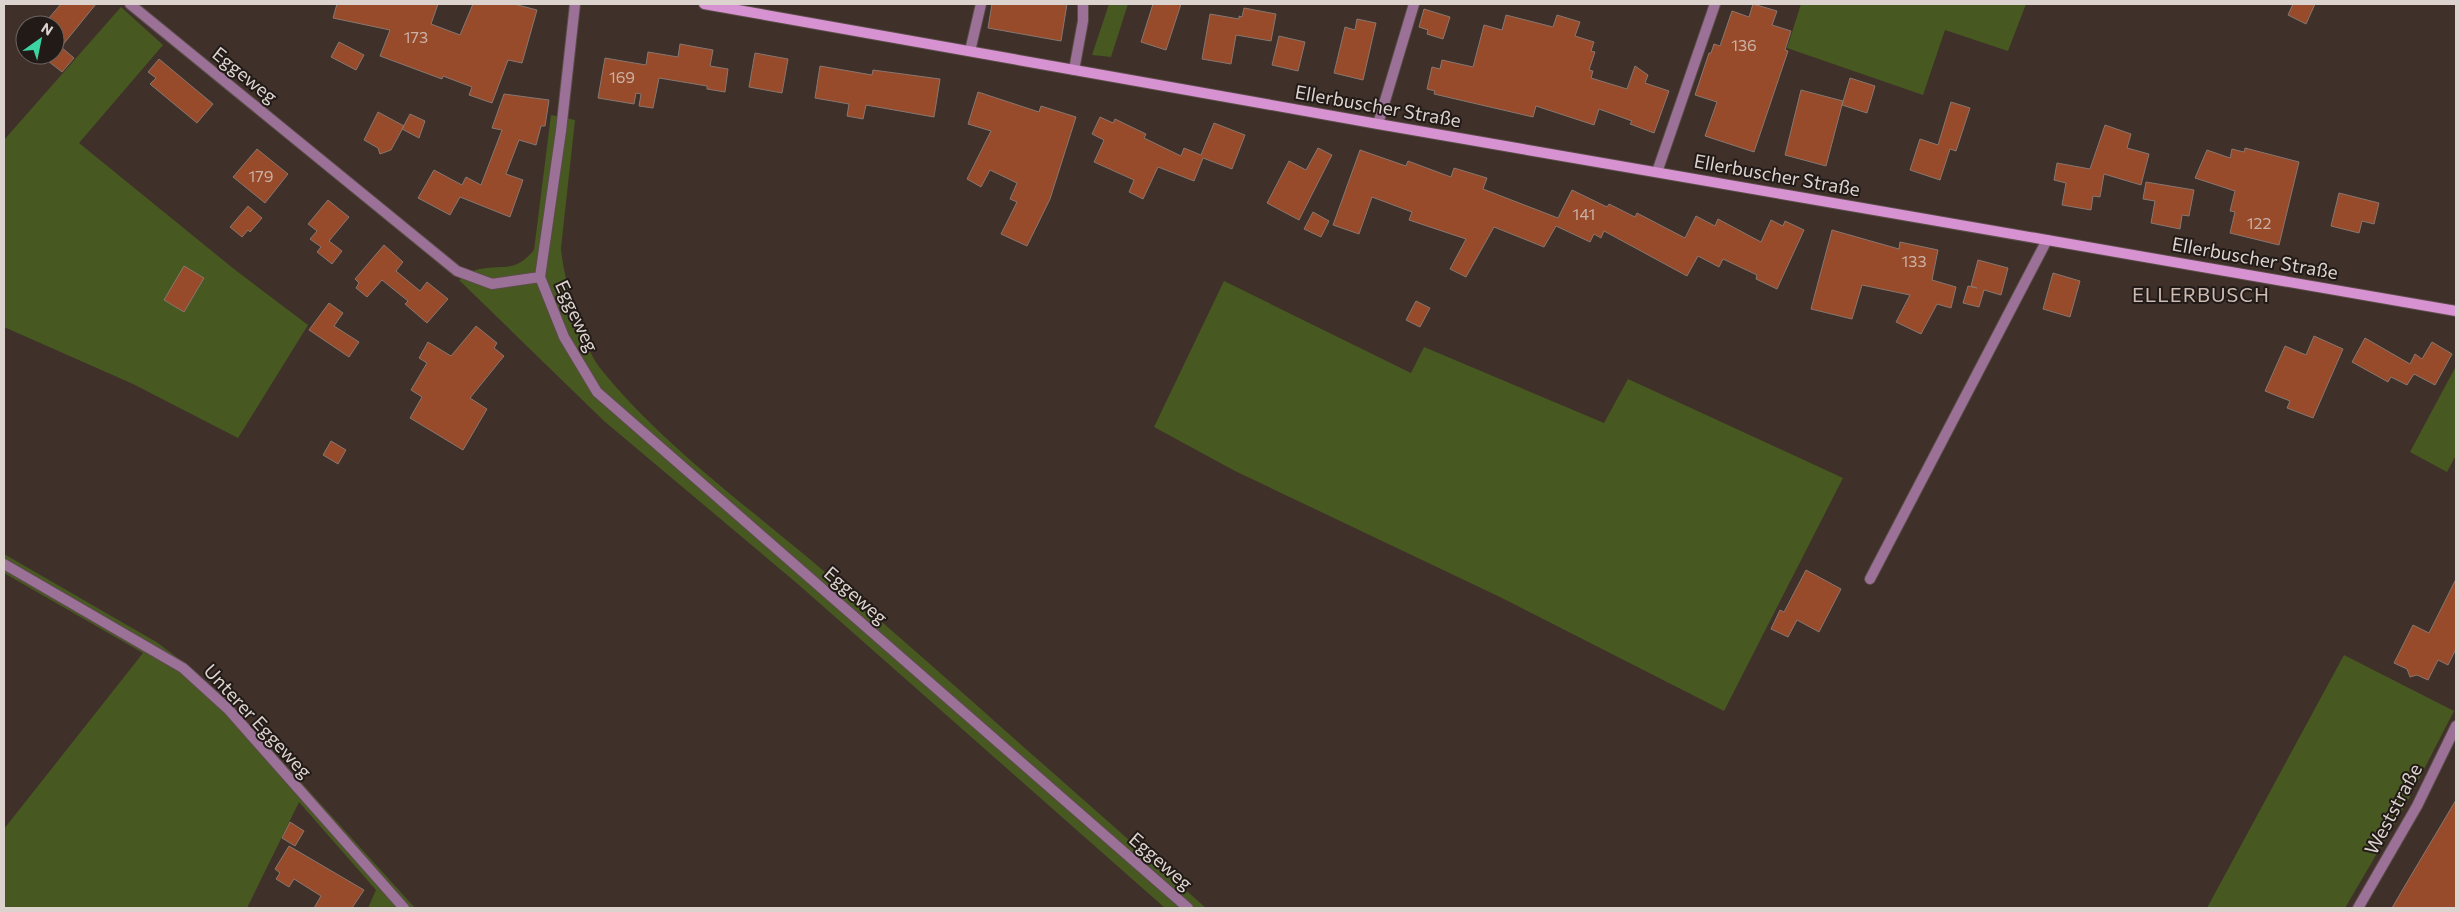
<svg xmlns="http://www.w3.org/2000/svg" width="2460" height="912" viewBox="0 0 2460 912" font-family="Commissioner,sans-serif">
<rect width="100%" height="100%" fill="#3f302a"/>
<path fill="#475920" d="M1109 4H1128L1111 57 1092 55Z
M1801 4H2026L2008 51 1945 30 1923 95 1787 48Z
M121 7 163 45 79 143 234 269 308 325 238 438 133 384 4 327V140Z
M551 115 575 120 561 248C563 277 582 345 600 368 665 449 756 512 834 580 959 689 1082 799 1206 908H1165L799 585 604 421 459 280C466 276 473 270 480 269 507 264 514 273 534 250Z
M1224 281 1411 373 1424 347 1604 423 1628 379 1843 478 1724 711 1502 598 1235 471 1154 427Z
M2456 366V455L2447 472 2410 452Z
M4 554 158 643 196 672 270 748 415 908H368L376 890 299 802 247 908H4V829L143 653 4 573Z
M2344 655 2454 711 2407 802 2345 908H2207Z"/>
<path fill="#974b2a" stroke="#887770" d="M61 4H96L61 47 74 58 62 72 48 61 55 55V23L49 18Z
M337 4H438L431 24 460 35 473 4H514L537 10 522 63 508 60 492 103 469 95 472 87 443 76 442 79 380 56 390 30 333 18Z
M992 4H1067L1061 41 988 28Z
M1153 4H1181L1166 50 1141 42Z
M1753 4 1777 11 1772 25 1791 31 1785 50 1788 51 1754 152 1705 136 1717 102 1695 95 1709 53H1711L1714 44 1720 46 1732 11 1749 17Z
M2293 4H2315L2306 24 2288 15Z
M1244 8 1276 14 1271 41 1236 35 1231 64 1202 59 1210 14 1239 19V16L1242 17Z
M1424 9 1450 17 1443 39 1427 34 1428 30 1419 27Z
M1506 15 1553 27 1557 15 1580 22 1575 36 1594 42 1591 51 1595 52 1589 70 1593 71 1591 78 1627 89 1635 66 1648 75 1645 83 1669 91 1654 133 1630 124 1632 121 1599 109 1594 125 1536 106 1533 117 1434 94 1435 91 1427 89 1432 67 1440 69 1442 60 1473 67 1484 25 1502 30Z
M1357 19 1376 23 1363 80 1334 73 1345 27 1355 30Z
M1279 36 1305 42 1298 71 1272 65Z
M339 42 364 55 356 70 331 57Z
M680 44 713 50 710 66 728 69 725 92 707 89V86L659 78 653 108 639 106 641 94 636 93 634 104 598 98 605 58 646 65 648 52 678 57Z
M755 53 788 59 782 93 749 87Z
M159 59 213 104 197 123 150 84 156 78 148 72Z
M820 66 872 75 873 70 940 79 934 117 866 105 863 119 847 116 849 104 815 98Z
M1850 78 1875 86 1867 113 1842 105Z
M1801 90 1843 101 1826 166 1785 155Z
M978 92 1039 112 1041 106 1076 117 1050 199 1027 246 1001 234 1017 202 1010 199 1017 183 990 170 981 187 967 179 991 131 968 124Z
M504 94 549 100 545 126H541L536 145 519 140 506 174 523 180 510 217 460 197 450 215 418 198 434 170 462 185 466 177 481 185 502 130 492 128Z
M1951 102 1970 108 1956 151 1950 149 1940 180 1910 170 1920 139 1938 145Z
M378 112 404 126 391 150 380 154 378 148 364 140Z
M410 114 425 121 419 138 402 129Z
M1100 117 1113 123 1115 119 1146 134 1144 138 1181 156 1184 148 1201 155 1214 123 1245 135 1232 169 1203 158 1194 181 1158 167 1143 199 1129 192 1134 180 1094 162 1104 140 1092 134Z
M2105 125 2131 134 2127 148 2149 154 2141 185 2104 174 2100 197 2093 196 2091 210 2062 205 2066 183 2054 180 2057 163 2090 169Z
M1318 148 1332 155 1299 220 1267 203 1289 161 1306 170Z
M2245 148 2299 162 2279 245 2230 233 2235 212 2230 211 2235 191 2195 178 2207 150 2230 158 2232 149 2244 152Z
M257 149 288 174 265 203 233 177Z
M1360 150 1406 166 1408 161 1451 177 1454 168 1487 178 1483 189 1558 218 1572 190 1607 207 1609 204 1635 217 1637 213 1685 238 1696 216 1715 226 1718 219 1761 242 1771 220 1783 226 1785 221 1804 230 1777 289 1756 279 1757 275 1723 259 1719 267 1698 256 1687 276 1604 231 1601 238 1594 234 1590 242 1556 226 1544 247 1494 227 1466 277 1450 269 1466 239 1409 220 1412 212 1372 197 1359 234 1333 225Z
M2146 182 2194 190 2189 216 2182 215 2180 229 2151 223 2155 201 2143 199Z
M2339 193 2379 203 2374 224 2362 221 2359 233 2331 226Z
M328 200 349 217 329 241 342 251 332 264 317 252 321 247 310 239 317 231 308 224Z
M248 206 262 218 250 232 248 230 242 237 230 227Z
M1313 212 1329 221 1321 237 1304 229Z
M1832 230 1899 249 1900 242 1938 250 1932 280 1956 287 1951 308 1937 304 1921 334 1896 322 1910 295 1862 285 1852 319 1811 309Z
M384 245 403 262 396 271 420 291 427 282 448 299 427 323 405 304 408 301 382 280 367 297 356 288 359 283 355 279Z
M1978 260 2008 268 2001 295 1984 290 1979 307 1963 303 1968 286 1977 288 1971 286Z
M184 266 204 278 184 312 164 300Z
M2053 273 2080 281 2070 317 2043 309Z
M1416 301 1430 308 1420 327 1406 320Z
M329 303 343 313 334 326 359 342 349 357 309 330Z
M476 326 497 343 494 348 504 356 470 398 487 409 463 450 410 418 422 397 411 390 427 363 419 358 428 342 451 356Z
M2314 336 2343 349 2313 418 2287 408 2290 401 2265 391 2285 346 2306 355Z
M2365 338 2410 364 2415 354 2422 359 2432 342 2452 354 2435 385 2414 374 2407 385 2391 377 2388 382 2352 362Z
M331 441 346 450 338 464 323 455Z
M1806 570 1841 589 1819 632 1797 620 1788 637 1771 629 1780 610 1784 612Z
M2456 579V649L2448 665 2438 660 2428 680 2417 675 2410 677 2407 669 2394 663 2413 625 2429 633Z
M2456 800V908H2392L2403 889Z
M290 822 304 831 295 846 282 838Z
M289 846 364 890 352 908H314L321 896 294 879 289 887 276 879 280 873 275 869Z"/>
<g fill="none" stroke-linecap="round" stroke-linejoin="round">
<defs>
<path id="service" d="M970 51 981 4
M1074 70 1083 21V4
M1657 172 1715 4
M1870 579 2047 240"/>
<path id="minor" d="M130 4 457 271 492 284 540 277
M575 4 561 131 540 277 564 337 597 392 1188 908
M1378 124 1414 4
M4 564 183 668 228 709 404 908
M2358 908 2417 806 2456 726"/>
<path id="secondary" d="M704 4 1378 124 2456 311"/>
</defs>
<use href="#service" stroke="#5b4d48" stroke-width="12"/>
<use href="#minor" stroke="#5b4d48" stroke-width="12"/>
<use href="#secondary" stroke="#5b4d48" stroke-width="12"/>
<use href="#service" stroke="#9c7198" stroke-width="10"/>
<use href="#minor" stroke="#9c7198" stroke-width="10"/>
<use href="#secondary" stroke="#d792d1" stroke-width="10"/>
</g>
<g text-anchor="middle" stroke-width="4" stroke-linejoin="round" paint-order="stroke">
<g font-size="16" fill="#cbb0a5">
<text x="416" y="43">173</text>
<text x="1744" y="51">136</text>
<text x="622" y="83">169</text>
<text x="261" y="182">179</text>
<text x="1584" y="220">141</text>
<text x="2259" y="229">122</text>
<text x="1914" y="267">133</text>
</g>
<g font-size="19" fill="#dcd2ce" stroke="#211a17">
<text transform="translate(245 75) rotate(39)" y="7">Eggeweg</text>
<text transform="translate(1378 106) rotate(10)" y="7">Ellerbuscher Straße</text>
<text transform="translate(1777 175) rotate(10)" y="7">Ellerbuscher Straße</text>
<text transform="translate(2255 258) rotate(10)" y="7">Ellerbuscher Straße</text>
<text transform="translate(577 316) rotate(65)" y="7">Eggeweg</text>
<text transform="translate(856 595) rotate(41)" y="7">Eggeweg</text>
<text transform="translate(258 721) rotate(47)" y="7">Unterer Eggeweg</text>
<text transform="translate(2393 809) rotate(-62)" y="7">Weststraße</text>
<text transform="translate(1161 861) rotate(41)" y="7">Eggeweg</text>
</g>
<g font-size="20" letter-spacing="1" fill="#cdbab3" stroke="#211a17">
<text x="2201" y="302">ELLERBUSCH</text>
</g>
</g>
<rect width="2460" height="912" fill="none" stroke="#dcd2ce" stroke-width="10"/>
<g transform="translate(40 40) rotate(33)"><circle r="24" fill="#211a17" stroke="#6c6460"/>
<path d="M0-4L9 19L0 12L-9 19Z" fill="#3dd4a3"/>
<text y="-8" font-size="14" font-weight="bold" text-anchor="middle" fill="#dcd2ce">N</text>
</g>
</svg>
